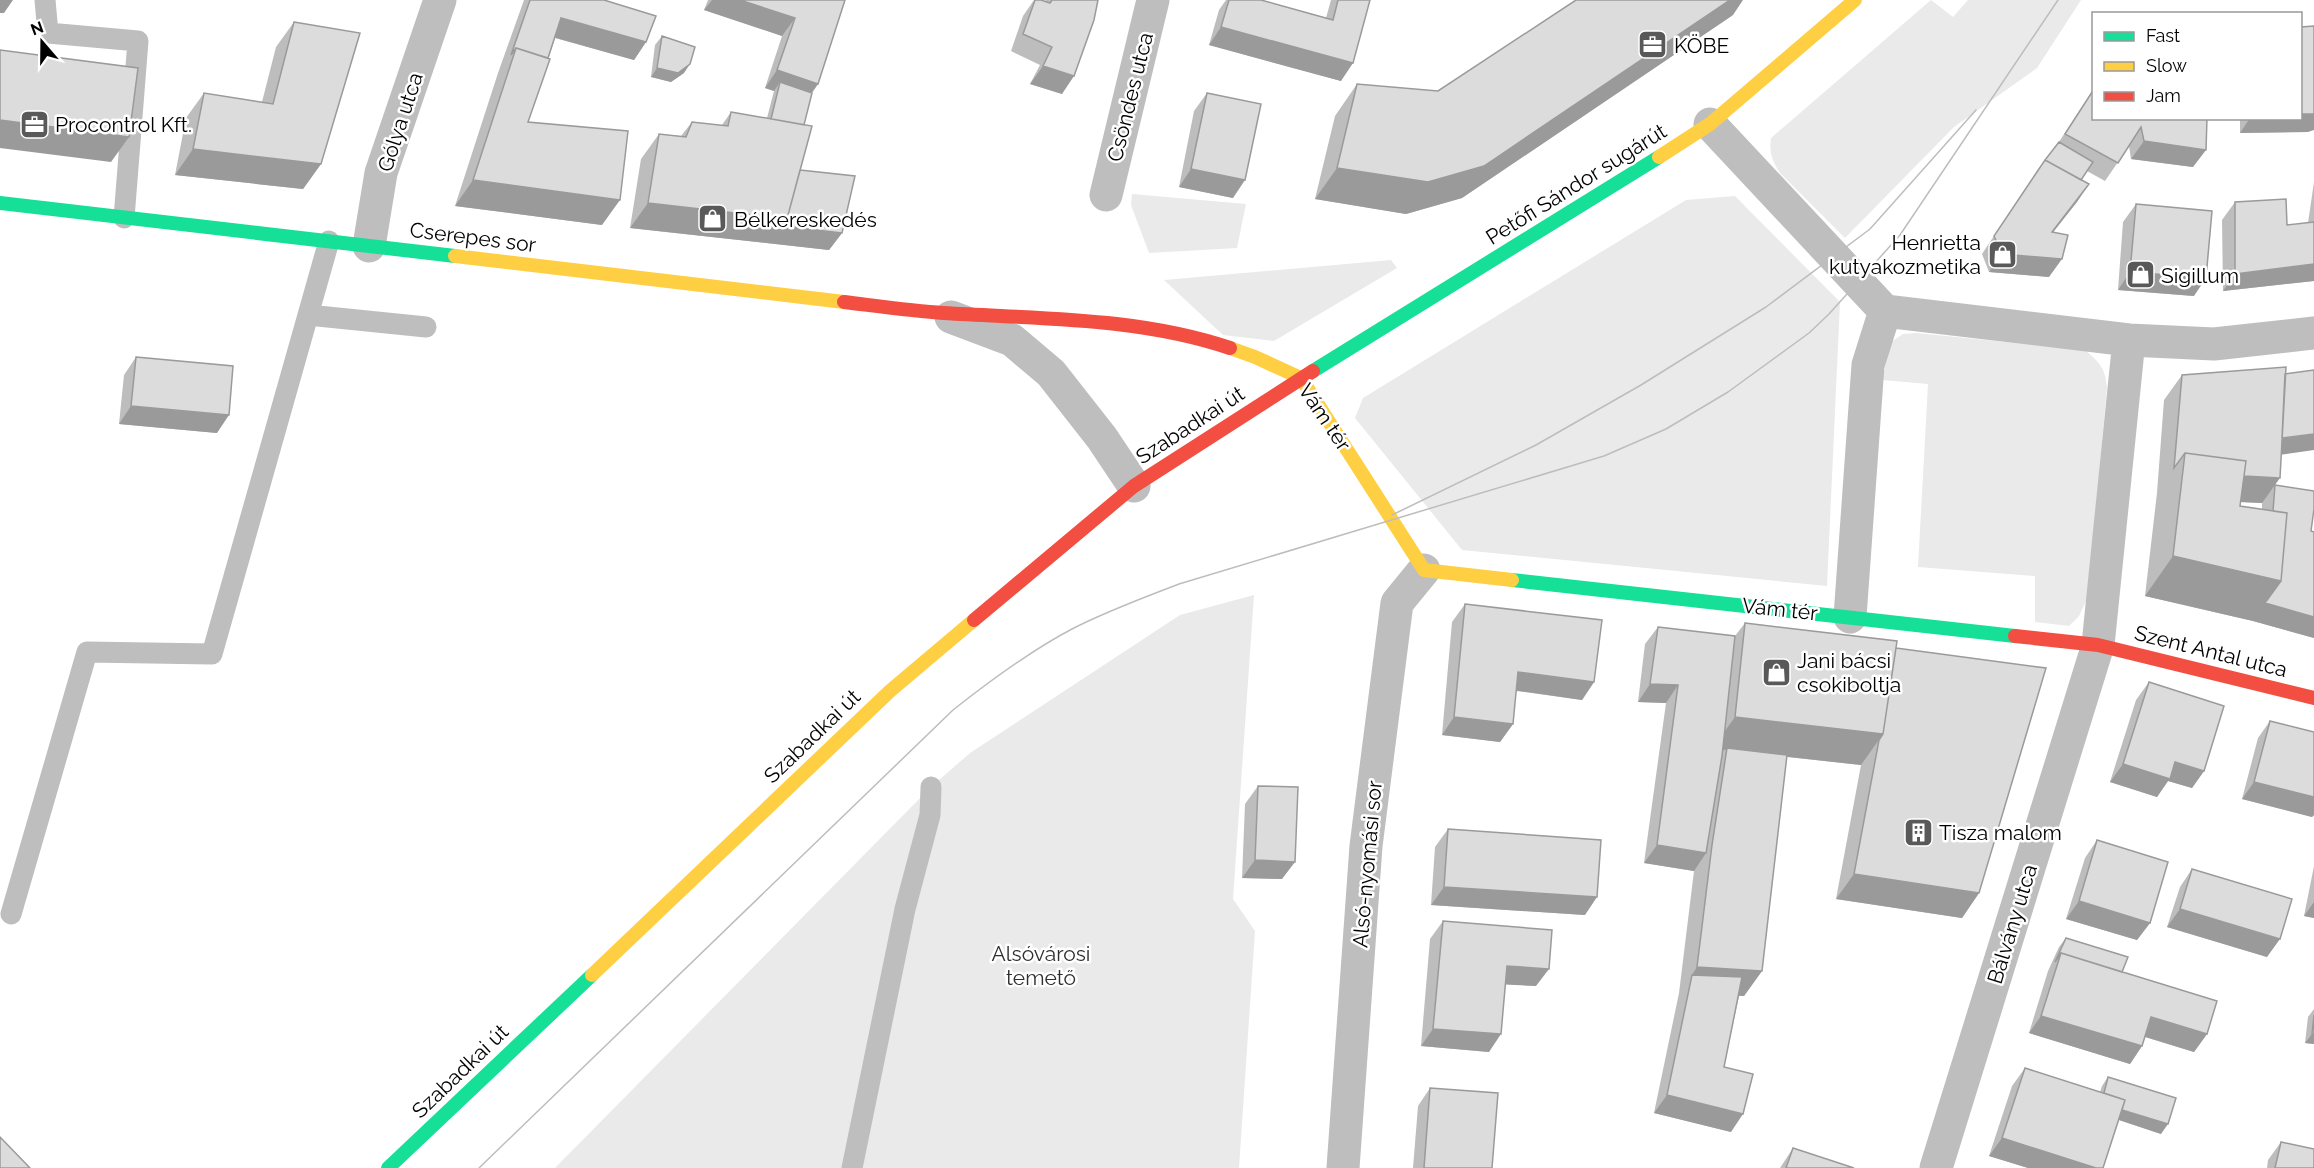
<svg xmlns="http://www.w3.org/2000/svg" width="2314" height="1168" viewBox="0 0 2314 1168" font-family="Raleway,sans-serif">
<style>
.green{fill:#eaeaea}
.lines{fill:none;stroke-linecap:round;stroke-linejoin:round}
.lane{stroke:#bebebe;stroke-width:21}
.street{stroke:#bebebe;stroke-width:33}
.fast{stroke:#16e098;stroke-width:14}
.slow{stroke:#ffcf43;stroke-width:14}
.jam{stroke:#f24e42;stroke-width:14}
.tram{stroke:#bdbdbd;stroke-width:1.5}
.wall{fill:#bdbdbd;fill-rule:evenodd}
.shaded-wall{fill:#9a9a9a}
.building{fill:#dcdcdc;stroke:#9a9a9a;stroke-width:1.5}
.labels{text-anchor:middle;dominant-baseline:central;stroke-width:5;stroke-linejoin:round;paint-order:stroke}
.poi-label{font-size:21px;fill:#000;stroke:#fff;text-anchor:start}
.street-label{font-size:21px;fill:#000;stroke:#fff}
.park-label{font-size:21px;fill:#2f2f2f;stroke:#fff}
</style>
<rect width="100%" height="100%" fill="#fff"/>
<path class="green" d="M1931 0 1953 17 1968 0H2081L2037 68 1954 127 1845 238 1780 173C1772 161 1769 152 1771 138Z
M1132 194 1246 204 1237 248 1149 253 1131 205Z
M1735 196 1840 302 1827 586 1462 550 1355 418 1363 398 1686 200Z
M1391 260 1397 268 1274 341 1223 335 1164 280Z
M1916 333 2085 350C2100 363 2105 368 2107 387L2088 597 2079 616 2069 626 2035 622V576L1918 567 1928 384 1882 380 1891 342 1903 334Z
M1254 595 1233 899 1255 931 1239 1168H555L931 787 970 753 1180 615Z"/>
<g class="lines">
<path class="lane" d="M45 0 48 33 138 41 124 218
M308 315 426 327
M11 914 87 652 212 654 329 241
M852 1168 905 909 930 815 931 787"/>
<path class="street" d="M1710 124 1885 311 2129 340 2214 344 2314 333
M1106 195 1153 0
M369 246 381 173 440 0
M951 317 1012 340 1051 373 1102 438 1134 486
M1850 617 1868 365 1885 311
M1343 1168 1366 846 1397 603 1424 570
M1936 1168 2098 645 2129 340"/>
<path class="fast" d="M0 203 455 256
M1313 371 1659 157
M1512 580 2015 636
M388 1168 592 975"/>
<path class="slow" d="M1659 157 1710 124 1855 0
M455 256 844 302
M1230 348 1255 357 1301 378 1424 570 1512 580
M592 975 890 691 974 620"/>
<path class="jam" d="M844 302C877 306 911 311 944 313 1039 319 1138 317 1230 348
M974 620 1134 486 1313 371
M2015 636 2098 645 2314 698"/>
<path class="tram" d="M1392 515 1536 445 1641 385 1766 307 1870 229 1976 110
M479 1168 953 710C991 680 1030 651 1072 629 1107 611 1143 598 1179 584L1604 456 1666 429 1728 392 1809 333 1829 314 1900 235 2058 0"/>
</g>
<path class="wall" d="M524 0H604L646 42 634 60 555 38 528 122 602 225 455 206 498 73Z
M708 0H845L818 84 812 93 804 125 800 170 842 233 829 250 630 228 641 159 659 134 681 136 692 122 722 125 731 112 767 118 774 91 765 88 782 36 704 10Z
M1034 0H1041L1045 1 1046 0H1098L1062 94 1030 84 1040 65 1011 51 1023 16Z
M1226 0H1261L1326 18 1331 0H1370L1341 81 1209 45 1219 10Z
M1733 15 1462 198 1406 214 1315 199 1335 116 1357 84 1438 91Z
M294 22 321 164 303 189 175 175 186 118 204 93 262 102 276 47Z
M662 36 684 73 671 82 651 77 655 45Z
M2094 88V118H2207L2193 167 2131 159 2129 146 2105 181 2087 171 2081 180 2089 184 2053 232 2049 277 1989 272 1982 254 2039 168 2055 148Z
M1207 93 1233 198 1179 187 1194 111Z
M2240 118H2301L2308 132 2240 133Z
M2314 182V281L2223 291 2222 220 2235 202 2287 225 2308 223Z
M2136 204 2194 296 2118 290 2123 222Z
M136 357 217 433 119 424 124 375Z
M2182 375 2275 485 2311 531 2314 532V638L2253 621 2145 596 2157 493 2164 400ZM2241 502 2262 503V509L2240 506Z
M1465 604 1594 682 1582 700 1516 691 1513 724 1500 742 1442 735 1452 622Z
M1745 623 1896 648 1979 893 1962 918 1836 899 1861 765 1787 757 1762 971 1744 996H1739L1724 1067 1731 1132 1654 1113 1679 993 1694 871 1644 863 1666 703 1638 702 1645 644 1658 627 1735 636Z
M2149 682 2204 771 2192 788 2168 781 2157 797 2110 782 2136 700Z
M2270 721 2314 732V815L2312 817 2242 799 2258 738Z
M1258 786 1282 879 1242 878 1245 804Z
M1448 829 1585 915 1431 905 1435 847Z
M2097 840 2150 923 2137 940 2066 919 2085 858Z
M2314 866V918L2304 916Z
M2192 869 2267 957 2167 927 2180 887Z
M1443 921 1536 986 1506 984 1489 1052 1421 1046 1430 939Z
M2066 938 2122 972 2207 1034 2194 1052 2145 1037 2142 1046 2130 1064 2029 1033 2048 971 2059 947Z
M2314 1009V1044L2305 1043 2308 1017Z
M2025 1068 2100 1092 2102 1086 2108 1077 2161 1134 2119 1120 2103 1168H2028L1989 1156 2012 1086Z
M1430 1088 1492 1168H1413L1418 1106Z
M2281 1142 2314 1168H2267L2268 1160Z
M1793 1148 1854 1168H1780Z"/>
<path class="shaded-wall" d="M0 0H13L4 13H0Z
M712 0H740L795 18 782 36 704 10Z
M1730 0H1743L1733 15 1462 198 1406 214 1315 199 1337 168Z
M561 18 646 42 634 60 549 36Z
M1221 27 1353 63 1341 81 1209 45Z
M690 64 684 73 671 82 651 77 657 68Z
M1043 66 1074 76 1062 94 1030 84Z
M777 70 818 84 805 102 780 82 774 91 765 88Z
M2301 114H2314V130L2308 132 2240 133 2250 118H2301Z
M0 120 129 137 111 162 0 148Z
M2144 141 2206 150 2193 167 2131 159Z
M193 149 321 164 303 189 175 175Z
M1191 169 1245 180 1233 198 1179 187Z
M473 180 620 200 602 225 455 206Z
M2089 184 2077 202 2039 250 2052 232Z
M648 203 787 219 842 233 829 250 630 228Z
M2002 254 2062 259 2049 277 1989 272Z
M2314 264V281L2223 291 2235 274Z
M2130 272 2206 278 2194 296 2118 290Z
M131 406 229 415 217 433 119 424Z
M2314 434V450L2265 457 2277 439Z
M2183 469 2280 478 2262 503 2217 501Z
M2173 556 2281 581 2314 617V638L2253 621 2145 596Z
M1518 672 1594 682 1582 700 1506 689Z
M1650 684 1678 685 1666 703 1638 702Z
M1454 717 1513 724 1500 742 1442 735Z
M1735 717 1883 734 1861 765 1727 750V748L1726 750 1712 749Z
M2175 762 2204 771 2192 788 2168 781 2157 797 2110 782 2123 764Z
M2254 782 2314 797V815L2312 817 2242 799Z
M1657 845 1706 853 1694 871 1644 863Z
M1255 860 1295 862 1282 879 1242 878Z
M1854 874 1979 893 1962 918 1836 899Z
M1444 887 1597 897 1585 915 1431 905Z
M2079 901 2150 923 2137 940 2066 919Z
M2314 902V918L2304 916Z
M2180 909 2280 939 2267 957 2167 927Z
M1507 966 1549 969 1536 986 1495 984Z
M1697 967 1762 971 1744 996 1688 993 1692 975Z
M2041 1016 2142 1046 2130 1064 2029 1033Z
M2151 1017 2207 1034 2194 1052 2139 1035Z
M1433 1029 1501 1034 1489 1052 1421 1046Z
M2312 1034H2314V1044L2305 1043Z
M1667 1095 1743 1114 1731 1132 1654 1113Z
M2102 1103 2168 1124 2161 1134 2095 1112Z
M2002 1138 2096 1168H2028L1989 1156Z"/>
<path class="building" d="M530 0H604L656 16 646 42 561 18 548 58 516 48 511 55Z
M740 0H845L818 84 777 70 795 18Z
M1035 0H1041L1050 3 1052 0H1098L1094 20 1074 76 1043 66 1052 47 1023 34Z
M1229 0H1261L1333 20 1338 0H1370L1353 63 1221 27Z
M1576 0H1730L1484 166 1428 182 1337 168 1357 84 1438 91Z
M294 22 360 33 321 164 193 149 204 93 273 104Z
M2314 26V114H2301V27Z
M662 36 695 47 690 64 678 73 657 68Z
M516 48 550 59 528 122 628 131 620 200 473 180Z
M0 50 138 68 129 137 0 120Z
M780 82 812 93 804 125 771 119Z
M2094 89V118H2207L2206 150 2144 141 2141 127 2118 163 2065 134Z
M1207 93 1261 104 1245 180 1191 169Z
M731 112 812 126 787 219 648 203 659 134 686 137 692 122 728 126Z
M2059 142 2093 162 2081 180 2045 160Z
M2045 160 2089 184 2052 232 2068 235 2062 259 2002 254 1994 236Z
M800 170 855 176 842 233 782 226 787 219Z
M2286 199 2287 225 2314 222V264L2235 274V202Z
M2136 204 2212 211 2206 278 2130 272Z
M136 357 233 366 229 415 131 406Z
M2286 367 2280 478 2244 476 2246 461 2185 453 2174 468 2182 375Z
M2314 370V434L2282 438 2285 374Z
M2185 453 2246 461 2240 506 2287 513 2281 581 2173 556Z
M2275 485 2314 491V509L2311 531 2314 532V617L2265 603 2281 581 2287 513 2273 511Z
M1465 604 1602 620 1594 682 1518 672 1513 724 1454 717Z
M1745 623 1897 641 1883 734 1735 717Z
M1658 627 1735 636 1722 756 1706 853 1657 845 1678 685 1650 684Z
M1896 648 2046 668 1979 893 1854 874 1879 740 1883 734Z
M2149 682 2224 706 2204 771 2175 762 2170 779 2123 764Z
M2270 721 2314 732V797L2254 782Z
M1727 748 1787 755 1762 971 1697 967 1712 845Z
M1258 786 1298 787 1295 862 1255 860Z
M1448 829 1601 840 1597 897 1444 887Z
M2097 840 2168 862 2150 923 2079 901Z
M2192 869 2292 899 2280 939 2180 909Z
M1443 921 1552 930 1549 969 1507 966 1501 1034 1433 1029Z
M2066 938 2128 957 2122 972 2061 953 2055 962Z
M2061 953 2217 1001 2207 1034 2151 1017 2142 1046 2041 1016Z
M1692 975 1742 977 1724 1067 1753 1074 1743 1114 1667 1095Z
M2314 1015V1034H2312Z
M2025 1068 2125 1100 2103 1168H2096L2002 1138Z
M2108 1077 2176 1098 2168 1124 2122 1110 2125 1100 2104 1093Z
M1430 1088 1498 1093 1492 1168H1424Z
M0 1137 30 1168H0Z
M2281 1142 2314 1149V1168H2275Z
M1793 1148 1854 1168H1786Z"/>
<defs>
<symbol id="office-square" viewBox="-11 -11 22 22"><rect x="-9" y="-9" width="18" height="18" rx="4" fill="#595959" stroke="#fff"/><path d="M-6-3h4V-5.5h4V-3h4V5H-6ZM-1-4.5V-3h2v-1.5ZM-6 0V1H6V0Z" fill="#fff"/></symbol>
<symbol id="shop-square" viewBox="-11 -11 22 22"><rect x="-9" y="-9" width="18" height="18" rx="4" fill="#595959" stroke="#fff"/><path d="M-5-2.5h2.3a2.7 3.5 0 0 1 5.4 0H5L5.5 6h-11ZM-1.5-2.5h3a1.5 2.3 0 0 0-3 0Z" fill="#fff"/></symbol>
<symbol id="building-square" viewBox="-11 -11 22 22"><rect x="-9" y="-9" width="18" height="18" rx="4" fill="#595959" stroke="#fff"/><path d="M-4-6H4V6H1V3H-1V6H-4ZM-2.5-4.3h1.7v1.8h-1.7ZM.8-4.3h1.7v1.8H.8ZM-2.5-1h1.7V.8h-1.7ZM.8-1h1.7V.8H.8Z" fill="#fff"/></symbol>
</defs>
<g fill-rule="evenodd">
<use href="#office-square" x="1636" y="28" width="33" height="33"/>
<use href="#office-square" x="18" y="108" width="33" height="33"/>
<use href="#shop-square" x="696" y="202" width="33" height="33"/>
<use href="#shop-square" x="1986" y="238" width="33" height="33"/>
<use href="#shop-square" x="2124" y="258" width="33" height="33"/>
<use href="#shop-square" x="1760" y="656" width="33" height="33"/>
<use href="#building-square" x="1902" y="816" width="33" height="33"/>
</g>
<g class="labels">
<g class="poi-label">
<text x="1674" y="45">KÖBE</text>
<text x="55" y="124">Procontrol Kft.</text>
<text x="734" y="219">Bélkereskedés</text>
<text x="1981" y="242" text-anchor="end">Henrietta<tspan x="1981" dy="24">kutyakozmetika</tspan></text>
<text x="2161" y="275">Sigillum</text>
<text x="1797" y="660">Jani bácsi<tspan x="1797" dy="24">csokiboltja</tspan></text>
<text x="1939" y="832">Tisza malom</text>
</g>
<g class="street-label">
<text transform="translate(1130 97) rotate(-76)">Csöndes utca</text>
<text transform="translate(400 122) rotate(-72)">Gólya utca</text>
<text transform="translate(1576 184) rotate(-32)">Petőfi Sándor sugárút</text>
<text transform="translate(473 237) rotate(7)">Cserepes sor</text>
<text transform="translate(1325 417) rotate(56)">Vám tér</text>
<text transform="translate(1190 425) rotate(-33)">Szabadkai út</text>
<text transform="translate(1780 609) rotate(6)">Vám tér</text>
<text transform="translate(2211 651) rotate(14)">Szent Antal utca</text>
<text transform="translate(812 736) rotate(-44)">Szabadkai út</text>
<text transform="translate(1367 864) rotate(-85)">Alsó-nyomási sor</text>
<text transform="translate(2012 924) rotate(-73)">Bálvány utca</text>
<text transform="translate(460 1071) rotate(-44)">Szabadkai út</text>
</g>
<g class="park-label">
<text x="1041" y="953">Alsóvárosi<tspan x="1041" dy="24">temető</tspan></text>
</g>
</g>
<rect x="2092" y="12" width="210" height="108" fill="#ffffff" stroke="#999999" stroke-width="1.5"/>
<rect x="2104" y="32" width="30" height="9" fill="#16e098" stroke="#999999" stroke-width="1.5"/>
<text x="2146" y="42" font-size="18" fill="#000000">Fast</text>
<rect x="2104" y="62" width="30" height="9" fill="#ffcf43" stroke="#999999" stroke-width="1.5"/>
<text x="2146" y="72" font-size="18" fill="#000000">Slow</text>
<rect x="2104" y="92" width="30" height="9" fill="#f24e42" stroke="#999999" stroke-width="1.5"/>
<text x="2146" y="102" font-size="18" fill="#000000">Jam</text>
<g transform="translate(42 42) rotate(340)" stroke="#ffffff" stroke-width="4.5" paint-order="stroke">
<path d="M0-4.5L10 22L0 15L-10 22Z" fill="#000000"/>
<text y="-9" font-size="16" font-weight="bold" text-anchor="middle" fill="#000000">N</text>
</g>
</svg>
